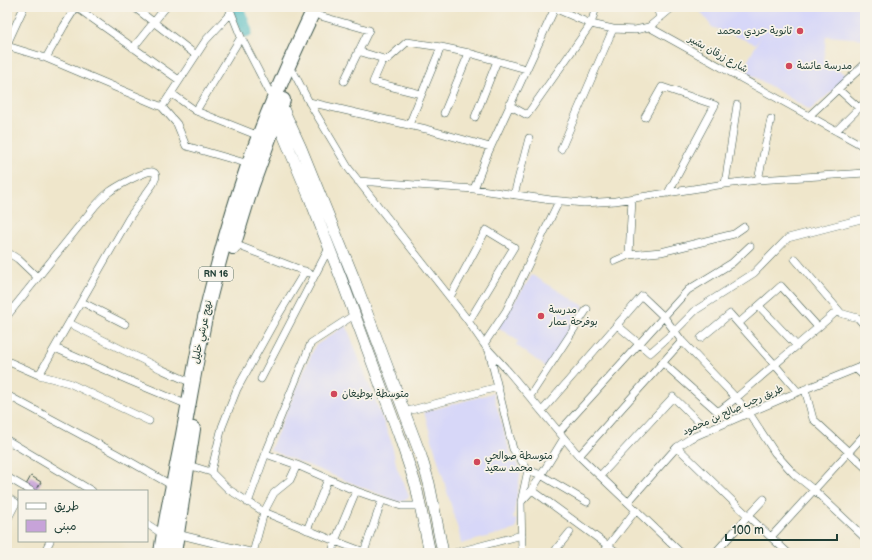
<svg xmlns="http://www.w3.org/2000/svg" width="872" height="560" viewBox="0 0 872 560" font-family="'Balsamiq Sans','Playpen Sans Arabic',sans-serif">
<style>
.built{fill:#d7d7f8}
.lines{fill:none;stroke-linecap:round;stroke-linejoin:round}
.river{stroke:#4bbac0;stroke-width:13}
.building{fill:#c7a3d9}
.street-casing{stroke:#3e564b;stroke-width:8}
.secondary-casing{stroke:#3e564b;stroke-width:12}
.highway-casing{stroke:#3e564b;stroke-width:16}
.street{stroke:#fff;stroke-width:7}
.secondary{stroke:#fff;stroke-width:11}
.highway{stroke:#fff;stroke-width:14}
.poi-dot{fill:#d1495b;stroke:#f7f3e8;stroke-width:1.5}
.labels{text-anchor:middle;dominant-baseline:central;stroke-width:3.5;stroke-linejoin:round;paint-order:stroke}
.shield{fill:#f7f3e8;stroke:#60746a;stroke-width:1}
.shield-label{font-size:9px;font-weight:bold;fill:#1f3d34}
.poi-label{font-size:10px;fill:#1f3d34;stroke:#f7f3e8;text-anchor:start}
.street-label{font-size:10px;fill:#1f3d34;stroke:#f7f3e8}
</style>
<rect width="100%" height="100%" fill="#f7f3e8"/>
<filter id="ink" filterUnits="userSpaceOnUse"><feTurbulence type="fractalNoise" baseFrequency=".025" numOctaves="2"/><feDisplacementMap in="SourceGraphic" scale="8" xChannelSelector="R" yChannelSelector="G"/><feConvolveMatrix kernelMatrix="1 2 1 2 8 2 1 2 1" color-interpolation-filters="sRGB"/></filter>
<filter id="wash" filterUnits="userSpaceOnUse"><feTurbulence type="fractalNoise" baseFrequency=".012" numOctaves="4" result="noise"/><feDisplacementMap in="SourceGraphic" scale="16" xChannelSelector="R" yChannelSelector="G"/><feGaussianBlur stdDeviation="0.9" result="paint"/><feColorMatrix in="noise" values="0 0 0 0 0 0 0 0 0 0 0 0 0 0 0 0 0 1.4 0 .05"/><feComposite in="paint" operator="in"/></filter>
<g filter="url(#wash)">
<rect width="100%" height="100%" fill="#efe6cb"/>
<path class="built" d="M697 7H865V39L826 36 824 61 849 77 810 110 743 70 761 36 756 44 712 27Z
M532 275 584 306 546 367 516 345 518 341 498 327Z
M346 325 391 441 397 468 409 496 404 501 399 502 270 450 315 346Z
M493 393 510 453 521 470 513 519 517 520 516 529 461 544 459 533 424 412Z"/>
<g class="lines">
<path class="river" d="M237 7 246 31"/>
</g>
<g id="blocks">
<path class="building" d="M31 476 41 482 36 491 26 485Z"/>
</g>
</g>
<g filter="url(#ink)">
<use href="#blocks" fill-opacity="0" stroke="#3e564b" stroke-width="1"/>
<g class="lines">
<defs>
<path id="street" d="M76 7 179 80
M134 7 196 55
M229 7 241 37 271 95
M552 7 591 24 613 29 635 30 649 27 865 147
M657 7 660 18
M320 16 369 30 344 81
M649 27 673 7
M7 44 24 7
M7 46 46 58 162 107 177 124 186 146 249 164
M133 48 166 7
M358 51 387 60 407 42 441 47 469 53 526 69
M46 58 64 26 76 7
M383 59 373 82 421 94
M294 73 309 102 349 169 466 318 486 347 508 371 579 456 600 476 681 553
M838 89 859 108
M171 93 196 111 259 136
M309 102 426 129 490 147
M509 105 527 115 591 24 596 7
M162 107 206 40 231 13
M196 111 241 37
M444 113 469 53
M809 116 865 64
M475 117 497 61
M645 117 662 87 715 105 668 193
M409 125 441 47
M836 131 865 102
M561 149 613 29
M758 180 771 119
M358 181 474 189 551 200 584 203 615 201 725 184 758 180 865 173
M725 184 737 105
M474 189 487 155 555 8
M514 195 529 138
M234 244 309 273
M7 252 18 259 37 277
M629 255 661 252 734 234 744 227
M795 259 841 313
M615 261 629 255 632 199
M450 297 486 230 514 247 469 321
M82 302 125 324
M759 306 797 346
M7 316 95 206C99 202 103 197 108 193 114 188 147 169 153 172 156 173 156 175 156 177L153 184 143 198 129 218 39 375
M69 323 163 370 192 383
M739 323 781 286 818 327
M617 325 650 353 675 331 696 310 754 273 788 238 865 218
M701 338 730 314 775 365 798 392
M484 344 506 311 559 201
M55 348 128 380 188 405
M489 351 513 449 528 470 521 502
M7 361 39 375 69 383 149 421
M663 363 718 412 736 398 836 312 858 318 865 326
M856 369 865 377
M261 379 329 248
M805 389 813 419 865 467
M7 395 115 453 173 486
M530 396 587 309
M542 411 642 296 664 317 682 341
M404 412 498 387
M559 432 688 290 732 263 750 246
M7 440 92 491
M677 447 748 516 788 553
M266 454 297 465 356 491 382 500 401 506H421
M579 456 682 341 736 398 749 413 775 453 794 474 814 490 865 538
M188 465 211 472 228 489 264 512 335 541 356 491
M528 470 541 475 587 502
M211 472 222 427 237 389 273 324 305 271
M600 476 673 397 708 431
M7 477 31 491
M532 490 618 553
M7 497 16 503 7 520
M628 502 677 447 691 438 788 396 865 365
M248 503 267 450 311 343 354 315
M147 524 164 535
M307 530 328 479
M177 534 254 553
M771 537 865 434
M364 552 382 500
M44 553 50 541
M253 553 264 512 274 493 290 480 297 465
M332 553 335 541 367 553
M454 553 522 535
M522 553 521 502 532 490 564 438
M554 553 557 548 570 532
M604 553 608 546 636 510
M715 553 748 516 764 499"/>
<path id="secondary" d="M279 100 301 148 353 276 421 456 429 483 443 553
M275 115 309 196 341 278 399 435 416 486 430 553"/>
<path id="highway" d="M233 247 252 185 283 100
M161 553C166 515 175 477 182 440 191 393 198 346 209 300 220 256 232 212 247 169 266 114 290 60 315 7
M174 553 193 429"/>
</defs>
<use href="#street" class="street-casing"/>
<use href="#secondary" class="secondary-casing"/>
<use href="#highway" class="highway-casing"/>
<use href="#street" class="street"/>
<use href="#secondary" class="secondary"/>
<use href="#highway" class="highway"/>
</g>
</g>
<g class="poi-dot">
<circle cx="800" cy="31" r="4"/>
<circle cx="789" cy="66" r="4"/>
<circle cx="541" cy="316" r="4"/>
<circle cx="334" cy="394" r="4"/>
<circle cx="477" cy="462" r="4"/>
</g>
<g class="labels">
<rect class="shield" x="199" y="267" width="34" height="14" rx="3"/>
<g class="shield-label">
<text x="216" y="274">RN 16</text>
</g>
<g class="poi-label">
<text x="792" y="31" text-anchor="end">ثانوية حردي محمد</text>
<text x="797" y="66">مدرسة عائشة</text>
<text x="549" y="310">مدرسة<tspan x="549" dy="12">بوفرحة عمار</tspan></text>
<text x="342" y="394">متوسطة بوطيغان</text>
<text x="485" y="456">متوسطة صوالحي<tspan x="485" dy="12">محمد سعيد</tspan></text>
</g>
<g class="street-label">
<text transform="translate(718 54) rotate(29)">شارع زرقان بشير</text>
<text transform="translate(202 332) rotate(-78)">نهج عرشي خليل</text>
<text transform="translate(733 410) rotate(-24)">طريق رجب صالح بن محمود</text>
</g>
</g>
<rect width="872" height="560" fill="none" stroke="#f7f3e8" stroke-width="24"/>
<rect x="18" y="490" width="130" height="52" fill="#f7f3e8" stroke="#a1aaa0"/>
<rect x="26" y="503" width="20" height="6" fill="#ffffff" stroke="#a1aaa0"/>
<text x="54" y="510" font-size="12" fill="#1f3d34">طريق</text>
<rect x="26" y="520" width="20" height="12" fill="#c7a3d9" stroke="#a1aaa0"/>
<text x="54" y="530" font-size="12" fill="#1f3d34">مبنى</text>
<path d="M726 534v6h111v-6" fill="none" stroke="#1f3d34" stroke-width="2"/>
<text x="732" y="534" font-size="12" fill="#1f3d34" stroke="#f7f3e8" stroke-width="3" paint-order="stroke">100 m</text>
</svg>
